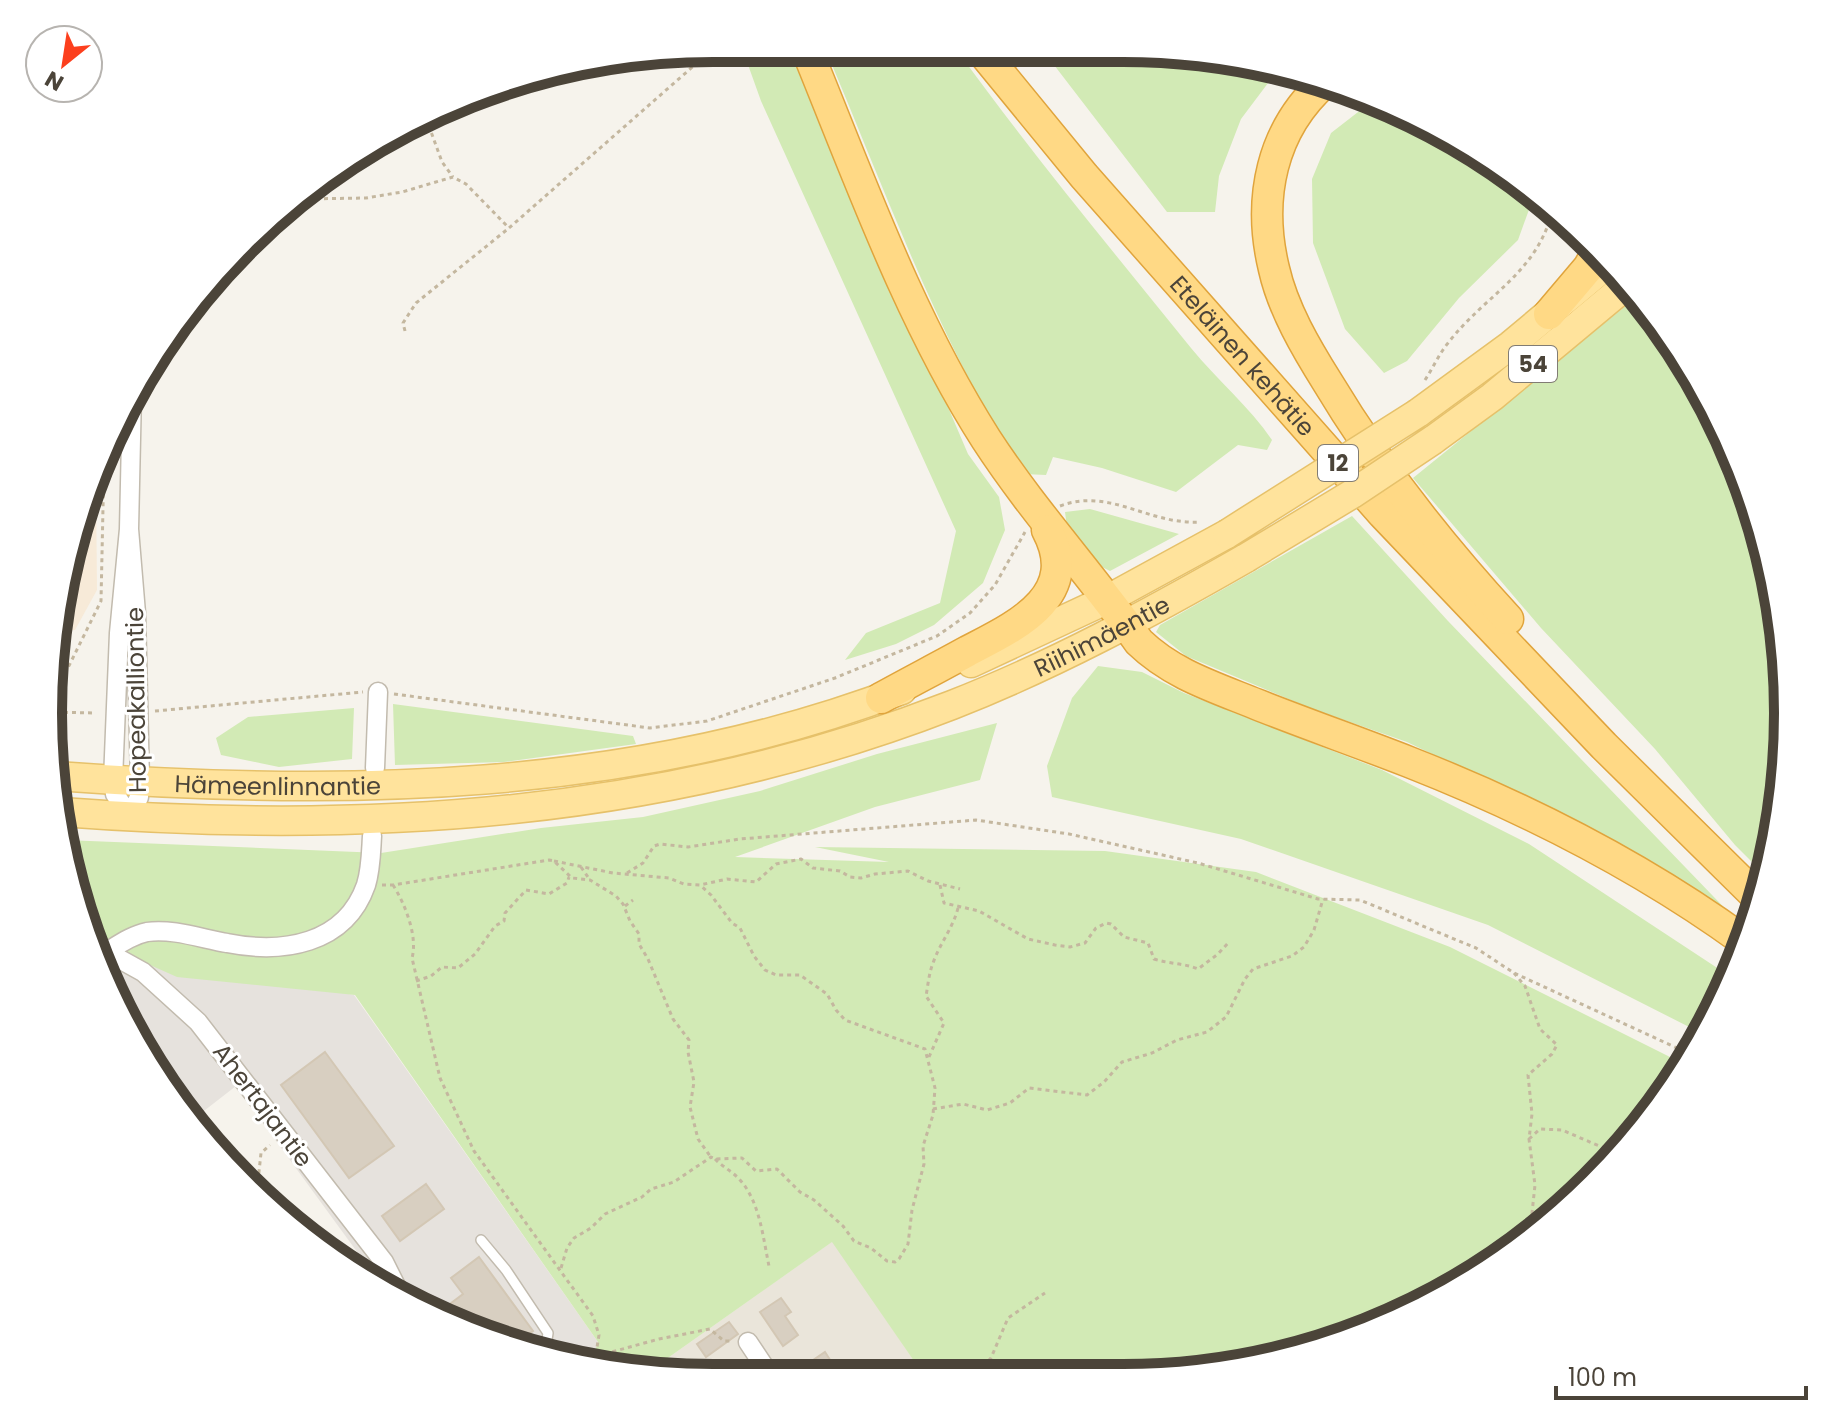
<svg xmlns="http://www.w3.org/2000/svg" width="1836" height="1426" viewBox="0 0 1836 1426" font-family="Poppins,sans-serif">
<style>
.residential{fill:#eae5da}
.commercial{fill:#f7ead8}
.industrial{fill:#e6e2dd}
.green{fill:#d2eab5}
.building{fill:#d8cfc1;stroke:#d3c7b4;stroke-width:2}
.lines{fill:none;stroke-linecap:round;stroke-linejoin:round}
.service-casing{stroke:#c2bbae;stroke-width:12}
.minor-casing{stroke:#c2bbae;stroke-width:21}
.primary-casing{stroke:#e6c16a;stroke-width:31}
.trunk-casing{stroke:#e0a43c;stroke-width:33}
.path{stroke:#c4b79f;stroke-width:3;stroke-dasharray:4 4;stroke-linecap:butt}
.service{stroke:#fff;stroke-width:9}
.minor{stroke:#fff;stroke-width:18}
.primary{stroke:#ffe39c;stroke-width:28}
.trunk{stroke:#ffd985;stroke-width:30}
.primary-bridge-casing{stroke:#e6c16a;stroke-width:31;stroke-linecap:butt}
.primary-bridge{stroke:#ffe39c;stroke-width:28}
.labels{text-anchor:middle;dominant-baseline:central;stroke-width:6;stroke-linejoin:round;paint-order:stroke}
.shield{fill:#fff;stroke:#817c74;stroke-width:2}
.shield-label{font-size:22px;font-weight:bold;fill:#4b4439}
.street-label{font-size:24px;fill:#4b4439;stroke:#fff}
.rim{fill:none;stroke:#4b4439;stroke-width:10}
</style>
<rect width="100%" height="100%" fill="#f6f3ec"/>
<path class="residential" d="M833 1241 925 1377 713 1378 648 1372Z"/>
<path class="commercial" d="M96 480 97 590 75 630 59 631 71 541Z"/>
<path class="industrial" d="M96 946 354 995 598 1342 590 1366 459 1328 382 1286 236 1086 191 1121 137 1046Z"/>
<path class="green" d="M742 48H795L968 454 999 497 1005 530 983 583 934 625 896 644 845 660 866 633 940 603 956 531 761 101Z
M825 48 956 49C1030 151 1111 249 1191 348 1217 380 1249 406 1272 440L1267 450 1238 445 1176 492 1102 468 1053 457 1046 475 1024 474C939 343 886 192 825 48Z
M1009 49H1166L1277 71 1241 119 1219 176 1215 212H1167L1051 61 1022 66Z
M1371 102 1531 188V204L1518 240 1459 298 1407 361 1384 373 1345 329 1313 243 1312 179 1331 133Z
M1638 296 1699 380 1753 499 1782 626 1787 756 1767 877 1735 845 1655 749 1541 628 1413 478Z
M1090 509 1179 534 1110 571 1098 565 1067 527 1065 512Z
M1352 516 1448 621 1739 923 1570 820 1407 742 1310 708 1186 656 1156 632 1160 625Z
M1098 666 1142 672 1184 693 1382 770 1529 844 1731 977 1720 1007 1703 1034 1488 925 1241 839 1052 797 1047 766 1072 698Z
M393 704 633 736 636 744 504 762 395 765Z
M354 708 352 759 279 767 221 755 216 738 248 717Z
M997 723 980 780 875 807 735 857 889 862 815 847 1105 851 1256 872 1450 947 1684 1064 1651 1117 1562 1213 1456 1289 1336 1343 1167 1377H925L832 1242 648 1372 590 1366 598 1342 355 995 177 977 94 940 71 886 65 840 381 853 541 828 643 817 760 791 877 754Z"/>
<path class="building" d="M325 1052 394 1146 349 1178 281 1085Z
M426 1184 444 1209 400 1241 382 1216Z
M479 1257 533 1331 515 1344 496 1339 486 1326 476 1333 462 1328 446 1307 463 1294 451 1278Z
M781 1298 791 1312 785 1316 798 1335 783 1346 760 1312Z
M729 1322 738 1334 706 1357 697 1344Z
M825 1352 834 1366 829 1370 834 1378H810L803 1367Z"/>
<g class="lines">
<defs>
<path id="service" d="M481 1240 506 1270 548 1333 545 1353"/>
<path id="minor" d="M129 529 136 613 140 782 139 797 130 817 115 794 113 780 119 633Z
M129 529 132 393
M375 768 378 692
M96 946 143 972 198 1022 384 1262 400 1294
M108 951C121 943 133 935 147 932 172 928 203 939 227 943 282 954 345 945 366 885 371 869 371 852 372 836
M748 1342 772 1378"/>
<g id="primary">
<path d="M1418 413 1511 345 1610 262"/>
<path d="M1433 440 1492 397 1629 283"/>
<path d="M971 663 1108 599 1227 534"/>
<path id="s1" d="M56 776C341 797 632 793 902 690"/>
<path id="s2" d="M61 812C366 835 664 817 952 705 1054 665 1150 613 1246 558"/>
</g>
<g id="trunk">
<path d="M806 48C860 180 909 318 986 439 1032 510 1090 573 1139 642 1172 674 1214 687 1256 704 1306 724 1358 742 1409 762 1526 808 1642 867 1744 941"/>
<path id="s3" d="M980 49 1084 176 1383 514 1604 746 1760 900"/>
<path d="M1326 81C1271 129 1257 199 1274 269 1283 309 1306 348 1328 383 1379 468 1441 546 1508 619"/>
<path d="M1549 314 1588 268 1598 251"/>
<path d="M881 698C910 682 939 667 968 651 1016 626 1082 596 1047 530"/>
</g>
</defs>
<use href="#service" class="service-casing"/>
<use href="#minor" class="minor-casing"/>
<use href="#primary" class="primary-casing"/>
<use href="#trunk" class="trunk-casing"/>
<path class="path" d="M426 118 442 162 453 177
M300 199 366 198 402 192 453 177 466 184 509 228 714 48
M405 331 403 323 416 303 509 228
M1425 380C1433 368 1439 354 1448 343 1486 294 1537 274 1553 209
M1060 506C1110 487 1148 525 1200 522
M394 694 650 728 707 721 835 678 937 636 970 613 995 585 1025 532
M155 711 363 692
M48 712 94 713
M54 712 59 686 101 601 104 461
M554 861 613 873 669 878 684 884 700 885 727 879 756 882 776 864 801 859 813 868 840 871 850 877 861 878 875 874 908 871 928 881 960 889
M581 867 590 880
M627 873 643 863 654 846 660 844 688 847 740 839 976 820 1069 834 1198 863 1318 899 1360 900 1476 948 1514 973 1690 1054
M382 885H393L549 860 554 861 572 878 590 880 616 896 623 904 630 921 639 934V944L648 959 673 1019 689 1040 688 1052 694 1082 690 1107 698 1139 710 1156
M393 885C405 904 418 936 412 958L440 1078 474 1151 593 1316 599 1335 594 1366
M940 885 944 903 979 911 1028 939 1055 945 1070 947 1085 943 1096 928 1106 923 1111 924 1124 937 1148 943 1154 959C1169 964 1184 963 1198 969L1218 954 1228 943
M625 906 633 900
M1514 973 1525 986 1540 1029 1557 1045 1552 1054 1528 1075 1532 1114 1529 1139 1535 1185 1532 1213 1543 1226
M416 981 431 976 442 967 458 968 475 954 495 926 504 921 505 913 526 890 549 894 567 883 569 877
M929 1057 944 1023 926 996C928 985 929 973 933 963 940 943 953 928 958 908
M933 1109 963 1104 987 1110 1010 1103 1029 1088 1087 1095 1104 1082 1122 1062 1152 1053 1177 1040 1207 1032 1226 1017 1245 979 1253 969 1292 956 1304 947 1314 930 1323 899
M1529 1139 1540 1129 1562 1130 1611 1151 1620 1150
M715 1159C723 1167 733 1172 740 1180 760 1202 763 1238 769 1266
M264 1196 258 1181 261 1153 270 1145
M561 1268 567 1248 574 1238 591 1228 605 1214 642 1197 651 1189 674 1182 711 1157 715 1159 742 1158 756 1171 777 1169 800 1192 814 1200 843 1226 854 1241 871 1248 887 1261 895 1262 899 1259 908 1244 912 1210 924 1164 923 1146 933 1115 935 1088 925 1049 845 1020 836 1010 827 994 800 975H776L765 970 754 956 740 928 732 923 711 895 700 885
M597 1356 659 1339 710 1329 724 1341H733
M992 1360 1009 1377
M971 1377 991 1358 1008 1318 1045 1293"/>
<use href="#service" class="service"/>
<use href="#minor" class="minor"/>
<use href="#primary" class="primary"/>
<use href="#trunk" class="trunk"/>
<defs>
<path id="primary-bridge" d="M1227 534 1418 413
M1246 558 1352 494 1433 440"/>
</defs>
<use href="#primary-bridge" class="primary-bridge-casing"/>
<use href="#primary-bridge" class="primary-bridge"/>
</g>
<g class="labels">
<g class="shield">
<rect x="1509" y="346" width="48" height="36" rx="6"/>
<rect x="1318" y="445" width="40" height="36" rx="6"/>
</g>
<g class="shield-label">
<text x="1533" y="364">54</text>
<text x="1338" y="463">12</text>
</g>
<g class="street-label">
<text stroke="none"><textPath href="#s3" startOffset="404">Eteläinen kehätie</textPath></text>
<text stroke="none"><textPath href="#s2" startOffset="1070">Riihimäentie</textPath></text>
<text transform="translate(136 700) rotate(-91)">Hopeakalliontie</text>
<text stroke="none"><textPath href="#s1" startOffset="222">Hämeenlinnantie</textPath></text>
<text transform="translate(263 1105) rotate(53)">Ahertajantie</text>
</g>
</g>
<path d="M0 0H1836V1426H0ZM713 62H1123A651 651 0 0 1 1774 713V713A651 651 0 0 1 1123 1364H713A651 651 0 0 1 62 713V713A651 651 0 0 1 713 62Z" fill="#fff" fill-rule="evenodd"/>
<path class="rim" d="M713 62H1123A651 651 0 0 1 1774 713V713A651 651 0 0 1 1123 1364H713A651 651 0 0 1 62 713V713A651 651 0 0 1 713 62Z"/>
<g transform="translate(64 64) rotate(210)"><circle r="38" fill="#ffffff" stroke="#b7b4b0" stroke-width="2"/>
<path d="M0-6L14 30L0 20L-14 30Z" fill="#fc3f1d"/>
<text y="-12" font-size="22" font-weight="bold" text-anchor="middle" fill="#4b4439">N</text>
</g>
<path d="M1556 1386v12h250v-12" fill="none" stroke="#4b4439" stroke-width="4"/>
<text x="1568" y="1386" font-size="24" fill="#4b4439" stroke="#ffffff" stroke-width="6" paint-order="stroke">100 m</text>
</svg>
